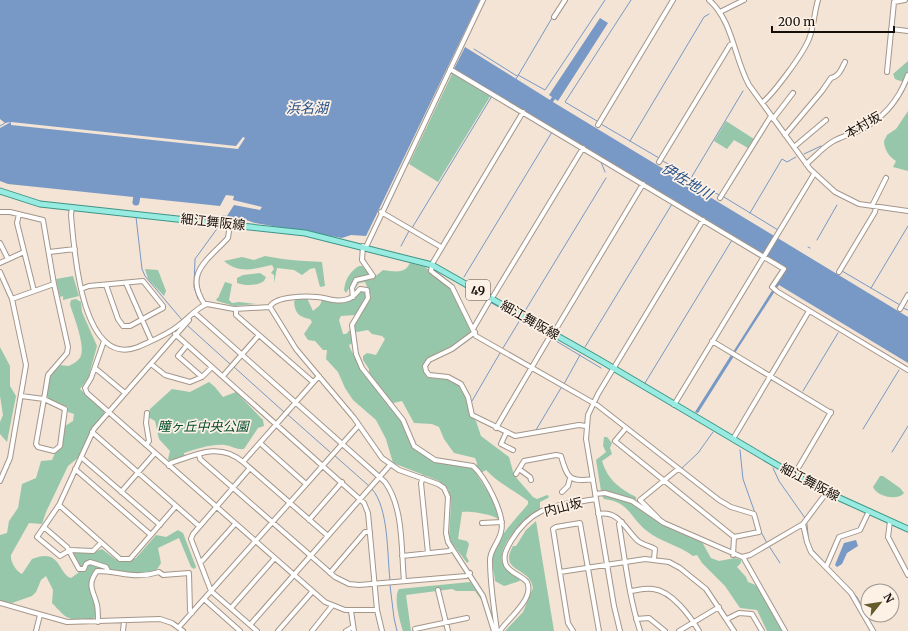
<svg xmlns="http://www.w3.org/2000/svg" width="908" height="631" viewBox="0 0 908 631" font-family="Merriweather,'Noto Sans JP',serif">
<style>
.green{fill:#97c7aa}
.water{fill:#7899c5}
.pier{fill:#f3e4d6}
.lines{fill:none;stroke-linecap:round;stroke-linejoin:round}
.stream{stroke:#7899c5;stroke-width:1}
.river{stroke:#7899c5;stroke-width:7}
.minor-casing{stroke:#a49689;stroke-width:6}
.major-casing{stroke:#3e9587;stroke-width:7}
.minor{stroke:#fff;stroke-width:4}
.major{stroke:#98ebe0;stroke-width:5}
.labels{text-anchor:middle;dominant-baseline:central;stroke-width:3.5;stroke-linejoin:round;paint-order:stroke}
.shield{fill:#fdf1e6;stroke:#5a534c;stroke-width:1}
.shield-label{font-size:12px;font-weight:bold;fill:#140f0a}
.street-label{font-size:13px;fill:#140f0a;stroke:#fdf1e6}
.park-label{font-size:13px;font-style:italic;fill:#024c2e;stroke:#fdf1e6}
.water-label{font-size:14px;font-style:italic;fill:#26538b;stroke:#fdf1e6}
</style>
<rect width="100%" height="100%" fill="#f3e4d6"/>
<path class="green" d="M908 61V72L903 82 895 79 893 74Z
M453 72 491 95 438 182 409 164Z
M908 111V171L893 167 896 161C889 157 884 149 884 141L887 135 896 129Z
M726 121 754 139 748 148 734 140 727 149 714 141Z
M265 256C285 260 303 261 322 262L325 286 320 287 315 268 310 269 302 275 294 270 277 268 274 283V275L271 273 274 269 272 265C254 269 239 274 224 261L242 257 254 260Z
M410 263 425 267 450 288 471 330C466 349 418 351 424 372L431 378 448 379 460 386 468 402 469 414 476 421 481 436 509 457 514 475 533 497 537 499 547 495 549 496 548 498 540 502V509C525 517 493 548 504 566 508 573 517 574 520 581L504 586 495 581C495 575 492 567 492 560 493 541 517 518 528 504V501C514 490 498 483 486 470L481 473 476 467 477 463 475 458 454 453 444 439 439 427 432 424 414 423 402 401 393 403 369 376V369L363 360V356L367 353 376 355 385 339 382 336 372 334 368 330 357 332 355 331 354 325 371 296 365 282 359 283 354 290 357 281 372 279 383 270C394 271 404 275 410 263Z
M359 266H362L371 274 355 279 346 293 344 290C345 280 350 271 359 266Z
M145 269 158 270 166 291 164 296 148 279Z
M260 273 266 277 264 281C257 286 245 286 237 283V278L243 275Z
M73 276 79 296 63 300V296L60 297 56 279Z
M225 282 232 284 229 300 232 303 239 302 256 304 234 306 217 301 216 299 218 298Z
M365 290 368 295 357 313 355 315 341 316 339 320 343 334H346L351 329 353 343 349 345 350 348 363 373 401 420 413 447 434 461 472 467 493 500 499 520C494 514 469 511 462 512L458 539 467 541 469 544 466 556 469 561 467 563 449 539 451 501 448 489 439 481 393 463 386 439 376 420 353 400 345 388 338 372 326 359 327 350H323L315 341 308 340 304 334 312 322 310 319C299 317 295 313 294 302L296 299 307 298 313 311 320 305 322 300C339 301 348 307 361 291Z
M76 299 81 302 82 312 97 346 89 375 90 376 80 389 104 411V415L90 431 79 457 68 466 46 512 42 524 29 523 11 555C10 562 17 572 22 574L32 559C61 547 58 574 71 578L78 573 80 569 73 555 74 553H91L102 549 115 559 125 562 136 558 156 535 166 537 178 530 183 533 196 567 194 569 191 567 179 538 158 548 161 563 156 571 143 574 98 569C79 593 102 598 95 617 91 620 87 620 82 620 65 620 63 614 52 603L53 590 46 576 41 580 36 592 32 596 12 603 0 601V535L7 533 9 521 18 508 22 484 36 478 41 461 52 460 55 453 61 446 65 426 73 421 74 414 68 412V407L49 399 46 396 50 376 59 365 69 366C72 364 77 362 79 359 88 349 73 316 70 304L71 300Z
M0 347 10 366V386L16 396 7 442 0 434V422L3 415 0 396Z
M209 382 215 387 223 397 236 392 263 420 264 426 258 428 244 449C237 450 232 446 225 445 211 444 197 449 184 453L185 457 169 461 168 459 170 451 159 439 155 421 148 417 150 409 172 389 190 392Z
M604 437H607L612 443 610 448 612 454 602 461C608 480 619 488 636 497V500L601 491 596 460 606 452 603 446Z
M880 476H883L900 488 904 493 902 495C893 500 877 496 873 487Z
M604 494 627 501 639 506 663 525 702 542 711 558 719 561 735 558 741 560V563L737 567 746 577 748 582 758 586 782 631H767L757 610 740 608 725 586 702 563 697 555 693 556C679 545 660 542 647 531 629 517 630 502 604 499L602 496Z
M536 521 554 631H505L523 612 533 588C530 566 498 573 513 546H516L526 530Z
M470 582 483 600 485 605 475 591H456L452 589 406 595 411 631H403C400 622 393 597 399 589Z"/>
<path class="water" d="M0 0H480L366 236 351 235 342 238 255 223 240 218H223L222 215 227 216 234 205 260 210 262 207 233 200 234 196 226 195 220 206 8 184 0 181V128L11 122 5 123 0 119Z
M600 18 608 23 558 101 555 99 553 102 908 317V363L779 285 777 288 775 287 786 268 454 69 465 47 550 100 552 97 549 95Z
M773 289 775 291 735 353 733 352Z
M731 355 734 356 698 413 695 412Z
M856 540 858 546 847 553 842 564 837 567 835 565 844 543Z"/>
<path class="pier" d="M11 122 236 146 243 137 245 138 238 149 11 125Z"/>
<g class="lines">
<path class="stream" d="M474 49 517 76
M518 75 545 90 605 0
M516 79 552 18
M597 121 565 102 631 0
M601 124 659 158
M0 126 5 123
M630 141 704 17 709 14
M804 154 821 146
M663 161 719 195
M601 162 605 172
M691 178 743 91
M653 193 699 220
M724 197 778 230
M750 213 782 159 787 162 796 157
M136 217 142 269 145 276 182 320
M705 224 761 258
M412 228 492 96
M817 240 837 205
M401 246 409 231
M808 247 810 248
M842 271 900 305
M464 277 552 132
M871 288 908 226
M198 299 194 287 195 259 219 226
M490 302 548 336
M903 308 908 310
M525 311 606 178
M188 326 230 364
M551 338 601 368
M585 347 672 204
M503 348 520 320
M234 367 284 412
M645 383 732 240
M564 384 580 355
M803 391 838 333
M472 401 500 353
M287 414 330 452
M863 429 899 370
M536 430 561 388
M740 450 743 479 755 513
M892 452 908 426
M334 455 369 486
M682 468 698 453 713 432
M773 468 779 481 805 518
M372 489C389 508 387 555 390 580
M807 524 808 535
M761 532 767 543
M769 546 780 563
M812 549 825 563
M829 567 857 597 875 631
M390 585 394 618 397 631"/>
<path class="river" d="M136 202 138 189"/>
<defs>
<path id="minor" d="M709 0C733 21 734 58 749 85L810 169 835 192 859 204 908 211
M720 12 744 0
M554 17 565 0
M891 29 908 31
M450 69 784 269 772 287 778 292 908 370
M887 72 894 2 905 0
M762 103C774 93 803 54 809 39 814 27 814 13 818 0
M773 119 793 93
M598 125 673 0
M785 135 822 91 831 78C839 76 841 70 845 62
M794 147 826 120
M659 162 730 45 733 44
M806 164C815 157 822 148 832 142 840 137 849 135 858 131 882 120 899 100 908 75
M720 198 771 116
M872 206 886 178
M72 207 71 215C74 248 81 369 138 347 151 341 167 335 178 326 188 319 196 308 207 304L234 309 270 307 296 349 354 418 382 458 399 470 438 484 444 488 448 497 446 533 448 542 483 596 494 631
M0 212H10L43 220 54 284 68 347 67 353 48 375 44 399 21 396
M381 212 441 247
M19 214 17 223 34 291
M0 243 8 259
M366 247 483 0
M49 252 75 249
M0 263 24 252
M432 264 523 112
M432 265 431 271 452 287 476 336 597 405 719 500 731 507 754 514 759 532 734 537
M0 272 12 299 26 365 10 458 0 481
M839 272 875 212 876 207
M126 283 151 340
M81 289 89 286 143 281 163 306V308L130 326H123L118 319 106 285
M353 297 352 288 356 280 373 276 362 260 363 246
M492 298 583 148
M12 299 54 284
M205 305C183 273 208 260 228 238L230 224
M270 307C274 296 307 296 317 297 328 298 337 303 348 299 354 297 356 293 360 289L367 290 368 298 352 325 356 354 362 368 403 420 414 446 435 460 473 466C485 477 506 515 501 532 499 542 490 550 490 560 490 584 494 608 497 631
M236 309V315L313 382
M900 309 908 295
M193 314 195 313 385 482C404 508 401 550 404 581
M473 329 491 298
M475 332 452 349 429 360 425 366 426 371 429 375 448 377 461 384 468 397 472 415 515 436 579 425 586 426
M175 334 364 503 368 513 377 610 382 631
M553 334 643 184
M104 341 91 378 85 388 87 393 325 602 345 610H377
M712 341 831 413
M187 345 178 356 202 377
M151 364 165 375 190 382 202 377 212 367
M95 368 125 393
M223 376 259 335
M44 399 65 409 60 446 54 451 38 447 36 444Z
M674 405 814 174
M496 428 552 333
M626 428 615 441 734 537 733 555
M92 432 199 526
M506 433 501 444 513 450
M733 439 809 311
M260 443 306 484
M146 445 149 441 146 423 147 413
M199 454 200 459 335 577 349 584 359 585 466 576 470 573
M81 457 160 525
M243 462 319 376
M169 466 171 463C197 454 220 442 243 462L328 536
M250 468 193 534 191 539 211 591 257 631
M75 469 151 535
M519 469 530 477 531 480
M516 474 524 461 556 455 561 456C567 477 569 483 593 479
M794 475 831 412
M423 478 421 483 428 553
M121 492 155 453
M562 492 568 486 570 478
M595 494 605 493 632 501 664 523 742 557 750 555 803 524 827 492
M59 505 120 559H130L176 506
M598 514C619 510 625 529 638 541 643 545 650 546 655 549L654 559
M658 518 640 500 678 469
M309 520 342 482
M890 521 888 537 908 575
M622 522 619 524C625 560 629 597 640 631
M482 523 502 522
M803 524 807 542 811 552 851 593 873 631
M45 528 67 547 79 569H84L86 564 90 562 106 567 108 571
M101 543 93 551 70 550 60 556 37 537 59 505 94 429 189 320
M402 556 449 551 452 549
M743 557 785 631
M200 562 203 560 235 524
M826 567 839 537 860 530 869 511
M560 572 645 559 669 562 680 568 706 589 734 631
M330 573 365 532H370
M438 590 448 631
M631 591C638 590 646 588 653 589 672 591 690 616 699 631
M204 599 240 631
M0 603 67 622 160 619 172 623 183 631
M231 608 274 559
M351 611 354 631
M636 619 649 618 665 631
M727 619 739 613 752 614 762 631
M98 622C98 616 98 610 97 605 94 591 86 586 97 571 120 571 134 580 159 572L163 575 189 573 190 611 192 613
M250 625 390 465
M179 627 359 425
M415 629 467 618
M36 631 40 615
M123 631 124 621
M278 631 312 592
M312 631 332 606
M346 631 353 627
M500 631C508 618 535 599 527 582 521 575 510 573 506 565 502 556 507 548 511 541 534 504 556 506 596 499
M573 631 568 623 553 529 556 527 580 523 599 631
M620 631 614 606 586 439 588 415 598 394 703 220
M679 631 719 607"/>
<path id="major" d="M0 191 40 204 305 233 432 265 598 359 794 475 835 496 908 529"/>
</defs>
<use href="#minor" class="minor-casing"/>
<use href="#major" class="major-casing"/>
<use href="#minor" class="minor"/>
<use href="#major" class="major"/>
</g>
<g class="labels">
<rect class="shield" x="466" y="280" width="24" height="20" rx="3"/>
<g class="shield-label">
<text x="478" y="290">49</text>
</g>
<g class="street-label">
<text transform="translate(863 125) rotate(-30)">本村坂</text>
<text transform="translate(213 222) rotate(6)">細江舞阪線</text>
<text transform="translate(530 320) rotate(30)">細江舞阪線</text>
<text transform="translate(810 482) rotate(28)">細江舞阪線</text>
<text transform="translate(563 507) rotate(-14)">内山坂</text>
</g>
<g class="park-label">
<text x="203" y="426">瞳ヶ丘中央公園</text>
</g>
<g class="water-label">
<text x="307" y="108">浜名湖</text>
<text transform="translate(687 181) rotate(31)">伊佐地川</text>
</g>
</g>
<g transform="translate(880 603) rotate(60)"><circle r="19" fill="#fdf1e6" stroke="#a0978e"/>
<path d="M0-3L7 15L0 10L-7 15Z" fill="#655c29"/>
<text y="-6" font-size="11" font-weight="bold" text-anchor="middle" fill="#140f0a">N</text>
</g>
<path d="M772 26v6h122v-6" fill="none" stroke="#140f0a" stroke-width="2"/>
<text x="778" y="26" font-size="12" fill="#140f0a" stroke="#fdf1e6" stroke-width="3" paint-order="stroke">200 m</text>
</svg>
